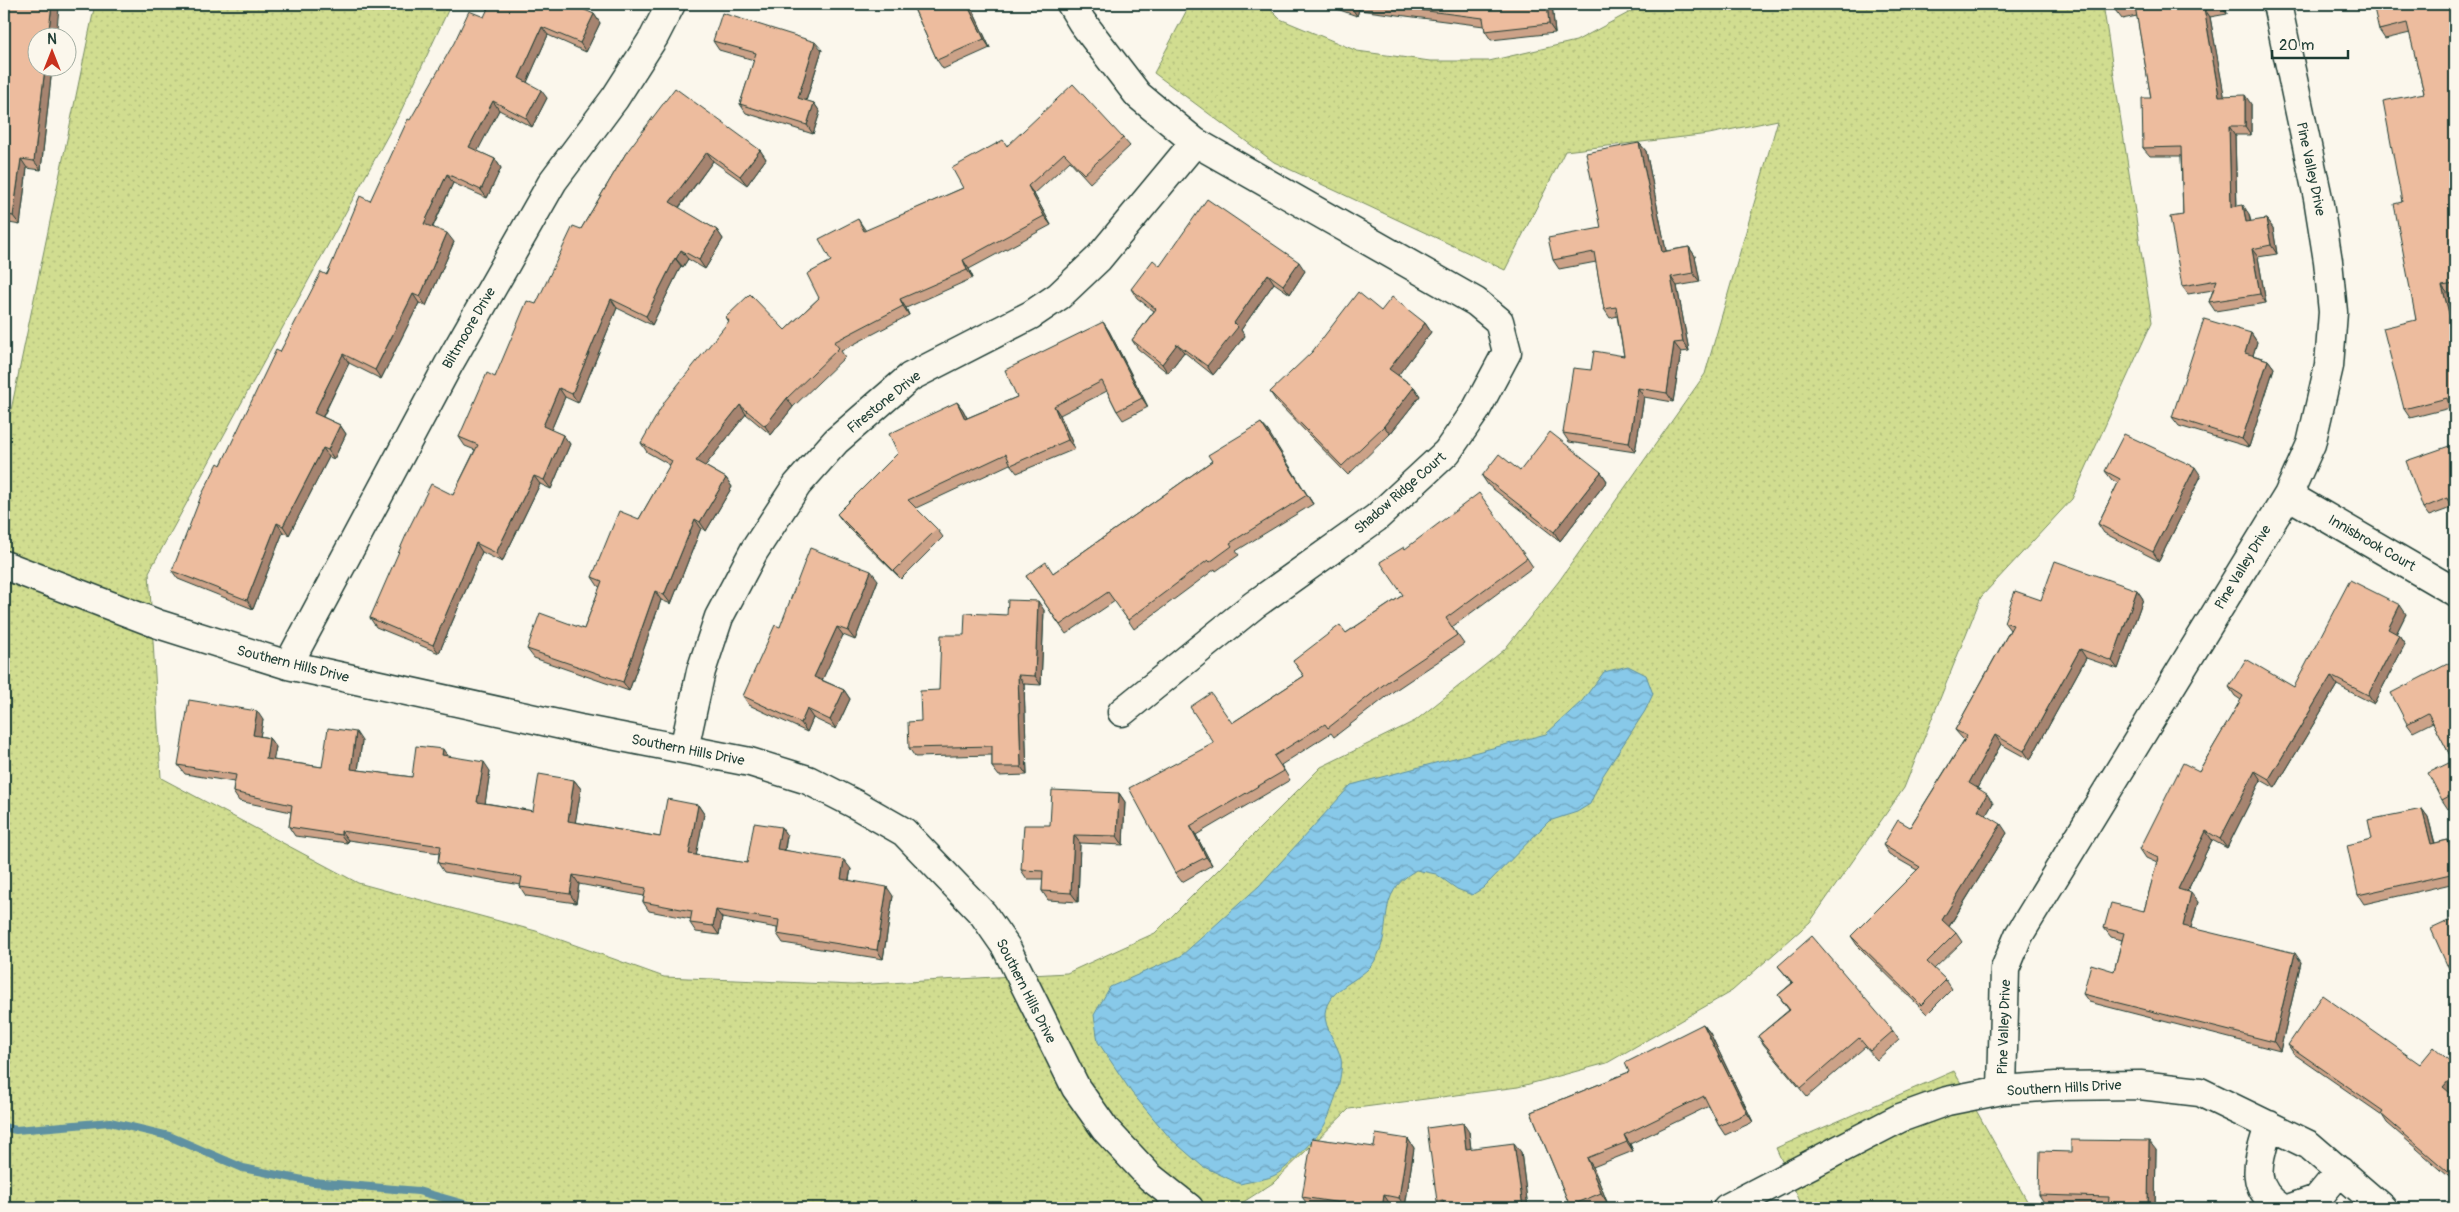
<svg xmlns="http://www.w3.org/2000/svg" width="2459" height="1212" viewBox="0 0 2459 1212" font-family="Pangolin,sans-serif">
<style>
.grass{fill:url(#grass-dots);stroke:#788d62}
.water{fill:url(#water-waves);stroke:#5e91a1}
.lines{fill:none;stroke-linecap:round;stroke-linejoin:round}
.stream{stroke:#5e91a1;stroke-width:8}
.minor-casing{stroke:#1f3d34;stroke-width:31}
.minor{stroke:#fbf7ec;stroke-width:28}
.wall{fill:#cca288;stroke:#1f3d34}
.shaded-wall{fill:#a6846f;stroke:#1f3d34}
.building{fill:#edbc9e;stroke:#1f3d34}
.labels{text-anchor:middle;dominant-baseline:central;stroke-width:4.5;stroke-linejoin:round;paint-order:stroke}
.street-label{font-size:14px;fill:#1f3d34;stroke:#fbf7ec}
</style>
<defs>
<pattern id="grass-dots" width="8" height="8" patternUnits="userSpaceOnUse" patternTransform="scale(1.25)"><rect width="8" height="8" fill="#d1dd90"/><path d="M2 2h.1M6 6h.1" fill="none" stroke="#b3bf7d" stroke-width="1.8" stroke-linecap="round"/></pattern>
<pattern id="water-waves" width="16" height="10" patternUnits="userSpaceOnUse" patternTransform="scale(1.25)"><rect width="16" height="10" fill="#88c9e9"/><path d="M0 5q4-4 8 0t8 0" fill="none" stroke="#6fa4be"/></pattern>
</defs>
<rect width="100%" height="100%" fill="#fbf7ec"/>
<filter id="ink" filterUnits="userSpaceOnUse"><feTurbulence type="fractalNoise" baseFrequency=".02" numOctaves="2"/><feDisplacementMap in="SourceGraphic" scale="10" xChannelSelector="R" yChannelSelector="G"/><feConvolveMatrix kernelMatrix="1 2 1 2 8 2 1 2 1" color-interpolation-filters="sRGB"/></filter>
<g filter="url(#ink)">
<path class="grass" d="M95 4H451L400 113 149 572 161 778 358 883 536 931 664 977 853 985 1067 973 1155 933 1321 767 1415 721 1504 650 1559 581 1705 374 1778 120 1709 134 1565 151 1505 270 1274 162 1154 73 1190 4H1265L1280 19 1357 51 1430 61H1489L1576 41 1645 4H2103L2152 322 2072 499 1981 597 1904 788 1810 922 1732 991 1607 1063 1518 1087 1349 1109 1273 1183 1234 1208H4V444Z
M1954 1071 2031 1208H1803L1776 1148Z"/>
<path class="water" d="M1628 666 1646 675 1653 694 1645 711 1602 777 1590 804 1577 812 1549 821 1483 888 1472 895 1457 889 1436 874 1416 870C1372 896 1396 927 1374 962 1362 981 1328 987 1325 1013 1324 1029 1338 1044 1341 1059 1344 1074 1331 1117 1322 1129 1317 1137 1285 1170 1277 1174 1267 1180 1251 1181 1240 1184L1202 1166 1170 1138 1132 1093 1098 1042 1094 1015 1110 987 1181 956 1259 886 1351 785 1546 734 1582 701 1604 672Z"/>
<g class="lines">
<path class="stream" d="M4 1127 16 1130 110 1122 169 1136 243 1168 313 1182 418 1191 479 1208"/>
<defs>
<path id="minor" d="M1071 4 1082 22 1138 95 1195 142 1476 302 1499 321 1507 352 1476 410 1447 452 1376 518 1254 605 1122 712
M2288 495 2455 592
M4 565 158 624 288 665 580 729 750 762 808 780 855 804 904 832 983 914 1006 947 1076 1088 1105 1129 1150 1177 1189 1208
M288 665 450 362 553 181 615 98 654 37 671 4
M684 749 701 671 719 617 754 551 797 485 836 441 910 377 1031 315 1059 296 1098 259 1195 142
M2002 1090 2005 969 2019 935 2288 495 2311 444 2329 366 2333 312 2328 261 2318 198 2277 4
M2269 1125C2260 1158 2246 1185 2281 1208
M1727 1208 1900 1118 1947 1101 2002 1090 2056 1086 2140 1085 2200 1092 2309 1145 2382 1208
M2291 1208 2317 1199 2340 1171"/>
</defs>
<use href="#minor" class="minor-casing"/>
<use href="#minor" class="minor"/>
</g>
<path class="wall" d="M4 4 59 8 38 68H52L41 170 27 168 20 225 4 222Z
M912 4H978L971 7 990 48 943 69 937 60Z
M1330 4H1552L1555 33 1491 40 1485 31 1484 26 1359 10 1357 16 1334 8Z
M2114 4H2225L2227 14 2210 17 2224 96 2251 104V135H2235L2237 206 2249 214 2251 222 2266 219 2273 228 2277 254 2258 257 2266 303 2215 311 2209 302 2213 290 2188 294 2182 286 2183 215 2181 156H2150L2143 148 2151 98 2137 16 2122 19 2115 10Z
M2455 4V294L2449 295 2455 322V419L2451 413 2450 408 2410 418 2404 409 2416 320 2402 202 2424 93 2410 33 2385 39 2379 30Z
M594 14 600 23 586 52 548 35 527 82 547 98 532 127 499 110 477 151 495 159 501 168 487 198 453 183 433 227 454 242 426 306 419 303 381 379 349 363 323 417 340 425 346 434 334 459 329 457 289 535 283 532 253 609 178 579 172 571 221 465 280 352 370 201 484 17Z
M713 41 822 50 806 101 814 103 820 112 813 134 746 113 740 104 754 60 719 50Z
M1123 138 1130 146 1090 183 1070 161 1034 194 1051 225 969 269 973 278 906 308 909 315 841 351 845 357 793 407 771 435 746 414 705 466 726 478 732 487 706 531 701 528 671 604 661 600 629 691 534 658 527 649 584 629 600 587 598 586 592 577 639 519 670 465 647 452 641 443 729 322 726 317 785 330 819 298 831 261 858 219 866 231 963 188 1007 145Z
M1639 143 1646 151 1666 251 1689 247 1695 256 1700 282 1677 286 1689 351 1681 352 1673 402 1644 397 1635 452 1569 442 1563 433 1591 370 1624 356 1617 316 1610 318 1604 309 1596 262 1559 269 1553 260 1601 228Z
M760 150 766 159 747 185 713 161 679 208 717 230 723 239 705 269 688 259 683 267 681 266 652 325 617 308 578 403 565 397 551 430 563 435 570 444 551 489 540 484 502 562 482 552 439 653 376 627 370 618 453 495 475 450 465 446 459 437 495 377 536 304 581 229 626 153Z
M1160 266 1305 271 1290 294 1274 283 1241 330 1245 336 1213 375 1184 352 1168 373 1138 349 1132 340 1154 311 1137 298 1131 289Z
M1381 311 1425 323 1431 332 1398 375 1414 387 1420 396 1390 434 1348 475 1276 401 1270 392Z
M1103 322 1109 331 1148 407 1123 420 1117 411 1107 391 1060 415 1075 449 1017 473 1010 464 916 508 937 529 943 537 901 579 844 523 837 514 957 402 963 410 967 418 1017 397Z
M2251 333 2257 342 2253 355 2268 360 2274 368 2249 447 2179 426 2172 417Z
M1261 423 1313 504 1236 551 1239 555 1216 571 1215 569 1134 629 1115 601 1066 634 1026 576 1053 573 1212 461Z
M2455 444 2451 508 2429 516 2423 508Z
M1520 471 1601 472 1607 481 1560 541 1488 485 1482 476Z
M2105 471 2201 476 2159 561 2104 533 2098 524 2118 483 2112 480Z
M1405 549 1527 558 1533 567 1452 627 1464 644 1394 691 1334 737 1331 733 1281 765 1290 780 1196 835 1212 865 1182 882 1175 873 1214 743 1232 723 1304 676 1293 661 1346 633 1403 595Z
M878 580 855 640 843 635 822 680 844 690 850 699 836 729 813 718 807 732 749 705 743 696 780 627Z
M2137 590 2143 599 2118 669 2086 658 2030 760 2001 744 1977 788 1993 803 1986 815 2007 833 1949 927 1956 933 1962 942 1934 969 1946 980 1952 989 1927 1014 1857 945 1851 936 1917 870 1889 854 1883 845 1910 827 1964 740 1962 738 1955 730 2010 630 2004 622 2041 600Z
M1044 610 1041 685 1024 684 1027 775 999 776 992 767V755L915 757 909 748 921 721 939 690 964 635 1007 615Z
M2406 614 2396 634 2399 635 2405 644 2374 704 2337 685 2275 788 2261 780 2227 848 2212 840 2187 892 2198 902 2191 928 2301 962 2280 1051 2089 1002 2083 994 2114 971 2122 940 2111 937 2104 928 2144 911 2157 863 2146 858 2140 849 2199 771 2241 700 2235 696 2229 687H2294Z
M2455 660V805L2448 809 2442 800 2453 761 2433 722 2413 732 2407 724Z
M263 720 260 736 269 738 276 747 273 760 322 767 362 741 358 770 412 777 448 756 490 771 485 803 533 811 574 780 581 789 575 822 660 837 698 805 704 814 696 855 747 863 781 827 787 836 785 850 851 869 849 880 893 896 883 959 783 943 777 934V928L722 918 719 935 696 932 690 923 691 919 649 911 643 902 644 896 579 884 576 903 526 896 520 887 521 885 444 872 438 863 439 853 348 840 347 843 295 836 289 827 291 812 239 801 233 792 234 782 185 774 178 765Z
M1119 793 1125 802 1123 845 1080 843 1078 902 1048 900 1042 891 1043 879H1027L1021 870 1050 825Z
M2422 809 2428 817 2435 843 2448 840 2454 849 2455 853V883L2364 904 2358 895 2372 839Z
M2455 918V973L2453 974 2447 965Z
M1778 966 1893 1031 1899 1040 1877 1060 1865 1047 1807 1097 1764 1045 1758 1036 1789 1010 1778 995 1792 983Z
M1703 1024 1710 1033 1753 1122 1725 1135 1719 1126 1709 1106 1630 1144 1633 1151 1593 1167 1607 1202 1591 1208H1572L1570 1206 1531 1112 1629 1072Z
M2288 1045 2420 1064 2455 1066V1089L2451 1094 2455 1097V1182L2387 1123 2382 1115 2294 1054Z
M1469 1132 1471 1149 1521 1152 1528 1208H1442L1437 1201Z
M1408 1139 1414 1148 1405 1207 1390 1204 1389 1208H1323L1309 1206 1302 1197 1374 1147Z
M2156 1150 2155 1208H2108V1206L2045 1204 2039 1195 2071 1152Z"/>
<path class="shaded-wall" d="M52 4H56L59 8 56 38H48Z
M967 4H969L971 7 990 48 984 39Z
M1352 4H1354L1359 10 1357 16 1351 7Z
M1547 4H1552L1555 33 1549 24Z
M2220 4H2225L2227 14 2221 5Z
M2204 8 2210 17 2226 105 2219 96Z
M594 14 600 23 586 52 580 43Z
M542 27 548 35 525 87 519 78Z
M815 42 822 50 804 107 798 98Z
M45 68H52L41 170 34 161Z
M541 90 547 98 532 127 526 118Z
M2245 95 2251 104V135L2245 126Z
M493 101 499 110 475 156 469 147Z
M814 103 820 112 813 134 807 125Z
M2229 126 2235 135 2237 216 2231 207Z
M1639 143 1646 151 1668 260 1662 252Z
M760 150 766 159 747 185 740 176Z
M707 152 713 161 676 211 670 202Z
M21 159 27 168 20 225 13 216Z
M495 159 501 168 487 198 481 190Z
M447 174 453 183 430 232 424 224Z
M1028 186 1034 194 1051 225 1044 216Z
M2243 205 2249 214 2252 231 2246 222Z
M2266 219 2273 228 2277 254 2271 245Z
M717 230 723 239 705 269 699 260Z
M447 233 454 242 426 306 420 297Z
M1689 247 1695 256 1700 282 1693 273Z
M2252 249 2258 257 2266 303 2260 294Z
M681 250 688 259 683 267 676 259Z
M675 258 681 266 652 325 646 316Z
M963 260 969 269 973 278 967 270Z
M1299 262 1305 271 1290 294 1283 285Z
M1268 274 1274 283 1241 330 1245 336 1213 375 1207 366 1234 323Z
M1671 277 1677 286 1689 351 1683 342Z
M2442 286 2449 295 2455 322V337Z
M413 294 419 303 381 379 375 370Z
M611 299 617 308 578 403 572 394Z
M900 299 906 308 909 315 903 306Z
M1103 322 1109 331 1148 407 1142 398Z
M1425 323 1431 332 1396 378 1389 369Z
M2251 333 2257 342 2251 362 2245 353Z
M1674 343 1681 352 1673 402 1667 393Z
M1177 344 1184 352 1168 373 1162 364Z
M343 354 349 363 320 422 314 413Z
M2268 360 2274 368 2249 447 2242 439Z
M1414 387 1420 396 1390 434 1384 426Z
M559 388 565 397 549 435 543 426Z
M1638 388 1644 397 1635 452 1629 443Z
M787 398 793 407 771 435 765 426Z
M957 402 963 410 972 428 965 419Z
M740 405 746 414 702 470 696 461Z
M1054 406 1060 415 1075 449 1068 440Z
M1261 423 1268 431 1313 504 1307 495Z
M340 425 346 434 334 459 328 450Z
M563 435 570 444 551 489 544 480Z
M323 448 329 457 289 535 283 526Z
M2195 467 2201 476 2159 561 2153 552Z
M1601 472 1607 481 1560 541 1554 532Z
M534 476 540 484 502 562 496 553Z
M726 478 732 487 706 531 700 522Z
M695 519 701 528 671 604 664 595Z
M277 523 283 532 253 609 247 600Z
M476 543 482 552 439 653 433 645Z
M871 571 878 580 855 640 848 631Z
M2137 590 2143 599 2118 669 2112 661Z
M655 591 661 600 629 691 623 682Z
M1038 601 1044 610 1041 685 1035 676Z
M2400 605 2406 614 2394 638 2388 629Z
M837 627 843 635 820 685 814 677Z
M2399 635 2405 644 2374 704 2368 695Z
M2080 649 2086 658 2030 760 2024 751Z
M1018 675 1024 684 1027 775 1021 767Z
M2331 676 2337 685 2275 788 2269 779Z
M844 690 850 699 836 729 830 720Z
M807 709 813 718 807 732 801 723Z
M257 711 263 720 259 743 253 735Z
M356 732 362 741 357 778 351 769Z
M1995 735 2001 744 1975 792 1969 783Z
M269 738 276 747 272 768 266 759Z
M443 749 449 758 442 755Z
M484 762 490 771 484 811 477 802Z
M2255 771 2261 780 2227 848 2220 839Z
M574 780 581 789 574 830 568 821Z
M1119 793 1125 802 1123 845 1117 836Z
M1987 794 1993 803 1984 819 1978 810Z
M698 805 704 814 695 862 689 854Z
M2422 809 2428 817 2437 853 2431 844Z
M2001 824 2007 833 1948 928 1942 920Z
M1190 826 1196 835 1212 865 1206 857Z
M781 827 787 836 783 858 777 849Z
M341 831 348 840 347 843 341 835Z
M2206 831 2212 840 2184 898 2178 889Z
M1074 835 1080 843 1078 902 1071 893Z
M2448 840 2454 849 2455 853V870Z
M844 860 851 869 847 888 841 879Z
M573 875 579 884 576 903 570 894Z
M887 887 893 896 883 959 877 950Z
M2191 893 2198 902 2189 935 2183 926Z
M716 910 722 918 719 935 713 926Z
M2295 953 2301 962 2280 1051 2274 1042Z
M1703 1024 1710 1033 1753 1122 1747 1113Z
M2455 1073V1089L2449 1096 2443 1087Z
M1463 1123 1469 1132 1472 1158 1466 1149Z
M1624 1135 1630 1144 1633 1151 1627 1142Z
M1408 1139 1414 1148 1405 1207 1399 1198Z
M2149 1141 2156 1150 2155 1208H2148Z
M1514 1143 1521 1152 1528 1208H1523Z
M1587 1158 1593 1167 1607 1202 1601 1193Z
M1384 1195 1390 1204 1389 1208H1382Z"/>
<path class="building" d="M4 4H52L48 38H38V68H45L34 161 21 159 13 216 4 214Z
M490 4H571L594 14 580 43 542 27 519 78 541 90 526 118 493 101 469 147 495 159 481 190 447 174 424 224 447 233 420 297 413 294 375 370 343 354 314 413 340 425 328 450 323 448 283 526 277 523 247 600 172 571 201 496 218 463 221 465 276 350 280 352 321 272 327 275 360 196 370 201 408 119 410 120 454 43 469 11 484 17Z
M912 4H967L984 39 937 60Z
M1340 4H1352L1351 7Z
M1372 4H1547L1549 24 1485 31 1483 18Z
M2114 4H2220L2221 5 2204 8 2219 96 2245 95V126H2229L2231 207 2243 205 2246 222 2266 219 2271 245 2252 249 2260 294 2209 302 2217 280 2182 286 2170 217 2183 215 2181 147 2143 148 2142 98H2151L2135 6 2115 10Z
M2373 4H2455V284L2442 286 2455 337V412L2451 413 2447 398 2404 409 2383 328 2416 320 2394 204 2402 202 2383 101 2424 93 2407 23 2379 30Z
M722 13 815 42 798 98 814 103 807 125 740 104 756 53 713 41Z
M1073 84 1123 138 1084 174 1064 153 1028 186 1044 216 963 260 967 270 900 299 903 306 834 342 839 348 787 398 765 426 740 405 696 461 726 478 700 522 695 519 664 595 655 591 623 682 527 649 540 613 584 629 602 581 592 577 619 511 639 519 672 461 641 443 665 401 729 321 726 317 750 294 785 330 819 298 807 274 831 261 819 239 858 219 864 231 963 188 952 168 1003 140 1007 146Z
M675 88 760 150 740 176 707 152 670 202 717 230 699 260 681 250 676 259 675 258 646 316 611 299 572 394 559 388 543 426 563 435 544 480 534 476 496 553 476 543 433 645 370 618 410 526 431 484 453 495 478 445 459 437 487 373 495 377 527 301 536 304 573 226 581 229 626 153Z
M1639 143 1662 252 1689 247 1693 273 1671 277 1683 342 1674 343 1667 393 1638 388 1629 443 1563 433 1573 368 1591 370 1594 351 1624 356 1616 307 1604 309 1594 252 1553 260 1548 238 1601 228 1586 153Z
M1207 199 1299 262 1283 285 1268 274 1234 323 1238 327 1207 366 1177 344 1162 364 1132 340 1156 309 1131 289 1153 260 1160 266Z
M1358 292 1381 311 1392 297 1425 323 1389 369 1414 387 1384 426 1342 466 1270 392 1312 352Z
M2204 319 2251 333 2245 353 2268 360 2242 439 2172 417Z
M1103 322 1142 398 1117 411 1102 381 1054 406 1068 440 1011 465 1006 454 908 500 937 529 894 571 837 514 898 453 889 434 957 402 965 419 1017 397 1005 370Z
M1261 423 1307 495 1230 543 1232 546 1210 562 1208 560 1128 620 1108 592 1060 625 1026 576 1046 562 1053 573 1212 461 1208 455Z
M1550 432 1601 472 1554 532 1482 476 1499 454 1520 471Z
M2124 434 2195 467 2153 552 2098 524 2120 479 2105 471Z
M2455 444V521L2447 498 2423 508 2406 461Z
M1479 493 1527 558 1446 618 1457 635 1387 682 1328 728 1325 724 1274 756 1284 771 1190 826 1206 857 1175 873 1129 788 1214 743 1190 707 1211 693 1232 723 1304 676 1293 661 1340 625 1346 633 1403 595 1380 562 1404 547 1405 549Z
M810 548 871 571 848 631 837 627 814 677 844 690 830 720 807 709 801 723 743 696 775 625 780 627Z
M2055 561 2137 590 2112 661 2080 649 2024 751 1995 735 1969 783 1987 794 1978 810 2001 824 1942 920 1956 933 1927 962 1946 980 1921 1005 1851 936 1920 867 1883 845 1898 820 1910 827 1967 736 1955 730 2013 625 2004 622 2015 591 2041 600Z
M2350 580 2400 605 2388 629 2399 635 2368 695 2331 676 2269 779 2255 771 2220 839 2206 831 2178 889 2191 893 2183 926 2295 953 2274 1042 2083 994 2091 964 2114 971 2124 933 2104 928 2111 903 2144 911 2158 858 2140 849 2183 763 2199 771 2243 696 2229 687 2246 659 2294 687Z
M1008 600 1038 601 1035 676 1018 675 1021 767H992V746L909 748 908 722 921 721 920 691 939 690 941 635H964L965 613 1007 615Z
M2455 660V793L2442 800 2428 773 2453 761 2428 713 2407 724 2391 693Z
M189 700 257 711 253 735 269 738 266 759 322 767 328 728 356 732 351 769 412 777 416 746 443 749 442 755 484 762 477 802 533 811 539 774 574 780 568 821 660 837 667 799 698 805 689 854 747 863 754 823 781 827 777 849 844 860 841 879 887 887 877 950 777 934 779 920 716 910 713 926 690 923 692 911 643 902 646 888 573 875 570 894 520 887 522 877 438 863 441 846 341 831V835L289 827 292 805 233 792 236 775 178 765Z
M1052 790 1119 793 1117 836 1074 835 1071 893 1042 891 1043 871 1021 870 1024 825H1050Z
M2422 809 2431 844 2448 840 2455 873 2358 895 2347 845 2372 839 2368 820Z
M2455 918V961L2447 965 2431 929Z
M1812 936 1893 1031 1870 1051 1859 1038 1801 1088 1758 1036 1790 1010 1778 995 1793 983 1778 966Z
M2322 995 2420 1064 2434 1047 2455 1066V1073L2443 1087 2455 1097V1175L2454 1177 2381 1114 2383 1111 2288 1045Z
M1703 1024 1747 1113 1719 1126 1704 1096 1624 1135 1627 1142 1587 1158 1601 1193 1570 1206 1531 1112 1629 1072 1625 1063Z
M1463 1123 1466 1149 1514 1143 1523 1208H1444L1443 1200 1437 1201 1427 1128Z
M1376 1134 1408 1139 1399 1198 1384 1195 1382 1208H1373L1302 1197 1312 1138 1374 1147Z
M2071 1140 2149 1141 2148 1208H2108L2109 1197 2039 1195 2040 1151 2071 1152Z"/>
</g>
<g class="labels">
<g class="street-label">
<text transform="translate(2311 169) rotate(78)">Pine Valley Drive</text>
<text transform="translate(469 328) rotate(-60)">Biltmoore Drive</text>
<text transform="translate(884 402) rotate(-39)">Firestone Drive</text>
<text transform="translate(1400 493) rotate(-41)">Shadow Ridge Court</text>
<text transform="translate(2372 543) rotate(30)">Innisbrook Court</text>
<text transform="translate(2243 567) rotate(-59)">Pine Valley Drive</text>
<text transform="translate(293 664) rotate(14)">Southern Hills Drive</text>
<text transform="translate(688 750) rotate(11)">Southern Hills Drive</text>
<text transform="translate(1026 991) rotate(63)">Southern Hills Drive</text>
<text transform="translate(2004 1027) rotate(-88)">Pine Valley Drive</text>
<text transform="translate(2064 1088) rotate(-3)">Southern Hills Drive</text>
</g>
</g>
<rect width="2459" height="1212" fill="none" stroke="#fbf7ec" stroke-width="20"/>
<rect x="10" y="10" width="2439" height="1192" fill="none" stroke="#1f3d34" stroke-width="2" filter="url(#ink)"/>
<g transform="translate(52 52)"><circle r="24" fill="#fbf7ec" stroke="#a3ada2"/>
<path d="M0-4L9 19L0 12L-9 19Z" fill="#c8321e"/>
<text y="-8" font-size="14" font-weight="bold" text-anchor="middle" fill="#1f3d34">N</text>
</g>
<path d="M2272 50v8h76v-8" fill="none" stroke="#1f3d34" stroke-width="2.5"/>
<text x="2279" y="50" font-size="15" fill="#1f3d34" stroke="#fbf7ec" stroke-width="4" paint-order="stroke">20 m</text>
</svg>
